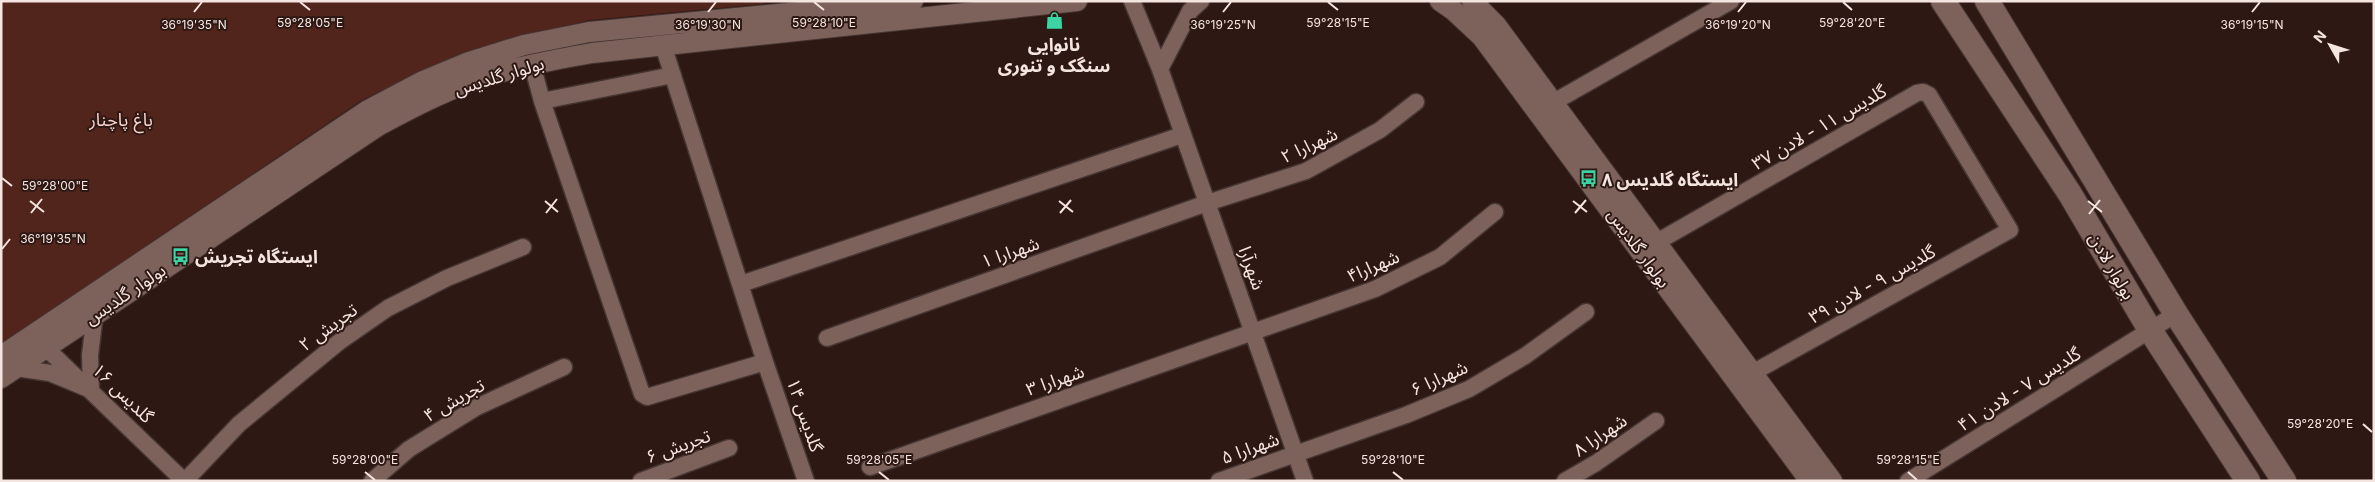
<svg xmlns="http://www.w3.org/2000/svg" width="2375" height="482" viewBox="0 0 2375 482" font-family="Inter,'Noto Sans Arabic',sans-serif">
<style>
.green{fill:#51241c}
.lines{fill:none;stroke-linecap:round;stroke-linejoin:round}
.minor-casing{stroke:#463633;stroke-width:19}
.tertiary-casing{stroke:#463633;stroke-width:22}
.secondary-casing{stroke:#463633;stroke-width:26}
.minor{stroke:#7d625c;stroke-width:16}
.tertiary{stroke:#7d625c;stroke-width:20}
.secondary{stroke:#7d625c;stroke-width:24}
.ticks{fill:none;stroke:#f5e5e1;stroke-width:2}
.labels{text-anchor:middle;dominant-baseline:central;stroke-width:4;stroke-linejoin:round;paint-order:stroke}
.poi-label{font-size:18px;font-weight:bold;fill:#f5e5e1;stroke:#2e1814;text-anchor:start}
.street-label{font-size:18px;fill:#f5e5e1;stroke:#2e1814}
.park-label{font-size:18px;fill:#f9d2ca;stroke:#2e1814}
.ticks-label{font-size:12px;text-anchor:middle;fill:#f5e5e1;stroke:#2e1814;stroke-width:4;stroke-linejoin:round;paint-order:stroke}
</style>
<rect width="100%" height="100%" fill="#2e1814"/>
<path class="green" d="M1 1H770L762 4 590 20 521 36 464 53 362 100 1 344Z"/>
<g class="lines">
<defs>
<path id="minor" d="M1132 1 1160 69 1305 481
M663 45 765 362 806 481
M532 64 542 101 642 394 647 397 765 362
M1160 69 1190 11 1201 1
M542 101 673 75
M1554 102 1731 1
M1657 242 1917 93 1923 92 1929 95 2010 230 1754 372
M741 284 1182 135
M827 338 1207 203 1306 171 1380 130 1416 102
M39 339 46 348 184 481
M16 368 50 373 91 390 90 355 95 314
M870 467 1375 289 1440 257 1495 212
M185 481 239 424 339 342 388 308 447 278 523 247
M372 481 409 449 477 407 564 367
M641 481 729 448
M1219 481 1406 415 1469 389 1525 356 1586 312
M1565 481 1596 463 1656 421
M1908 481 2176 314"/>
<path id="tertiary" d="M1440 1 1453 10 1482 37 1810 481
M1472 1 1496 25 1832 481
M1 356 368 110 421 82 469 62 524 45 589 32 913 1
M1 378 378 126C410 109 442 92 476 80 514 67 553 60 592 53L1077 1"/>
<path id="secondary" d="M1943 1 2070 194 2150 330 2248 481
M1987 1 2176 314 2284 481"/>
</defs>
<use href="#minor" class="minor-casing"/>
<use href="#tertiary" class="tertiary-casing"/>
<use href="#secondary" class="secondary-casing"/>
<use href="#minor" class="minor"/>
<use href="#tertiary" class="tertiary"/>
<use href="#secondary" class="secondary"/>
</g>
<path class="ticks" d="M300 2 310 10M814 2 824 10M1328 2 1338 10M1843 2 1852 10M194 12 202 2M708 12 716 2M1223 12 1231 2M1738 12 1746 2M2252 12 2260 2M2 178 12 186M30 201 44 212M545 201 558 212M1059 201 1073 212M1573 201 1587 212M2088 201 2102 212M31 213 42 199M546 213 557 199M1060 213 1071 200M1575 213 1586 200M2089 214 2100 200M2 249 10 239M2363 424 2372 432M365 472 375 480M879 472 889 480M1393 472 1403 480M1908 472 1917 480"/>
<defs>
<symbol id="shop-bare" viewBox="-9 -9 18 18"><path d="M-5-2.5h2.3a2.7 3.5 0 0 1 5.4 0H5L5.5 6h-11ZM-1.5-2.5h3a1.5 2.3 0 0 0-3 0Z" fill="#3cd4a4" stroke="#2e1814" stroke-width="2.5" paint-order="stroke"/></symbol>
<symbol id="bus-bare" viewBox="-9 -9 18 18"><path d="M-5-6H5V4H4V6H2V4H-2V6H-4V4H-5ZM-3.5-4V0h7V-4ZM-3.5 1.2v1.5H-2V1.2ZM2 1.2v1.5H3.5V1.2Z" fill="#3cd4a4" stroke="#2e1814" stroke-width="2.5" paint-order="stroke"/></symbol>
</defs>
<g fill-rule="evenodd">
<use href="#shop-bare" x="1042" y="8" width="25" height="25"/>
<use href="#bus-bare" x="1576" y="166" width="25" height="25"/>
<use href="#bus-bare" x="168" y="244" width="25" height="25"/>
</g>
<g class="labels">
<g class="poi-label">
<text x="1054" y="44" text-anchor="middle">نانوایی<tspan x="1054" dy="21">سنگک و تنوری</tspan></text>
<text x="1602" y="179">ایستگاه گلدیس ۸</text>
<text x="195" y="256">ایستگاه تجریش</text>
</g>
<g class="street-label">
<text transform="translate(499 76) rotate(-17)">بولوار گلدیس</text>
<text transform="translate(1819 127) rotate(-30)">گلدیس ۱۱ - لادن ۳۷</text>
<text transform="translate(1309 145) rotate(-25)">شهرارا ۲</text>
<text transform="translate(1639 248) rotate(54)">بولوار گلدیس</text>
<text transform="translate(1010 252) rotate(-19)">شهرارا ۱</text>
<text transform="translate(1373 266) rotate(-23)">شهرارا۴</text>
<text transform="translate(2112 266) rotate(60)">بولوار لادن</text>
<text transform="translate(1252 268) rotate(70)">شهرآرا</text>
<text transform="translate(1872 284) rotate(-29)">گلدیس ۹ - لادن ۳۹</text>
<text transform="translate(125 294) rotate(-34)">بولوار گلدیس</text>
<text transform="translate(328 327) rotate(-36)">تجریش ۲</text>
<text transform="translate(1439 378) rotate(-24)">شهرارا ۶</text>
<text transform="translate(1055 380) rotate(-19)">شهرارا ۳</text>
<text transform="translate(2019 389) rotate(-32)">گلدیس ۷ - لادن ۴۱</text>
<text transform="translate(123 393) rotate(44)">گلدیس ۱۶</text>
<text transform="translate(454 400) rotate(-30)">تجریش ۴</text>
<text transform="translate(805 415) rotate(71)">گلدیس ۱۴</text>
<text transform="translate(1600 435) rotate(-34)">شهرارا ۸</text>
<text transform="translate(678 446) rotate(-20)">تجریش ۶</text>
<text transform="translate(1250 448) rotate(-20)">شهرارا ۵</text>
</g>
<g class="park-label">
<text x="121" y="119">باغ پاچنار</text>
</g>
</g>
<g class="ticks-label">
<text x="310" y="27">59°28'05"E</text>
<text x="824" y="27">59°28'10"E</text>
<text x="1338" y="27">59°28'15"E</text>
<text x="1852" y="27">59°28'20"E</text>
<text x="194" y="29">36°19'35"N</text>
<text x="708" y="29">36°19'30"N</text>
<text x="1223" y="29">36°19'25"N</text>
<text x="1738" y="29">36°19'20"N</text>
<text x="2252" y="29">36°19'15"N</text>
<text x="55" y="190">59°28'00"E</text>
<text x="53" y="243">36°19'35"N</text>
<text x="2320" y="428">59°28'20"E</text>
<text x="365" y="464">59°28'00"E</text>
<text x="879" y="464">59°28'05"E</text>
<text x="1393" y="464">59°28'10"E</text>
<text x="1908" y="464">59°28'15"E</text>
</g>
<rect width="2375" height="482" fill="none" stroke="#f5e5e1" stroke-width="5"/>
<g transform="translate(2330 45) rotate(309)" stroke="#2e1814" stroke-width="4" paint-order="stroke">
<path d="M0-4L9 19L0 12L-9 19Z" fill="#f5e5e1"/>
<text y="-8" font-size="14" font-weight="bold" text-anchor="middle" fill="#f5e5e1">N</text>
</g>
</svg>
